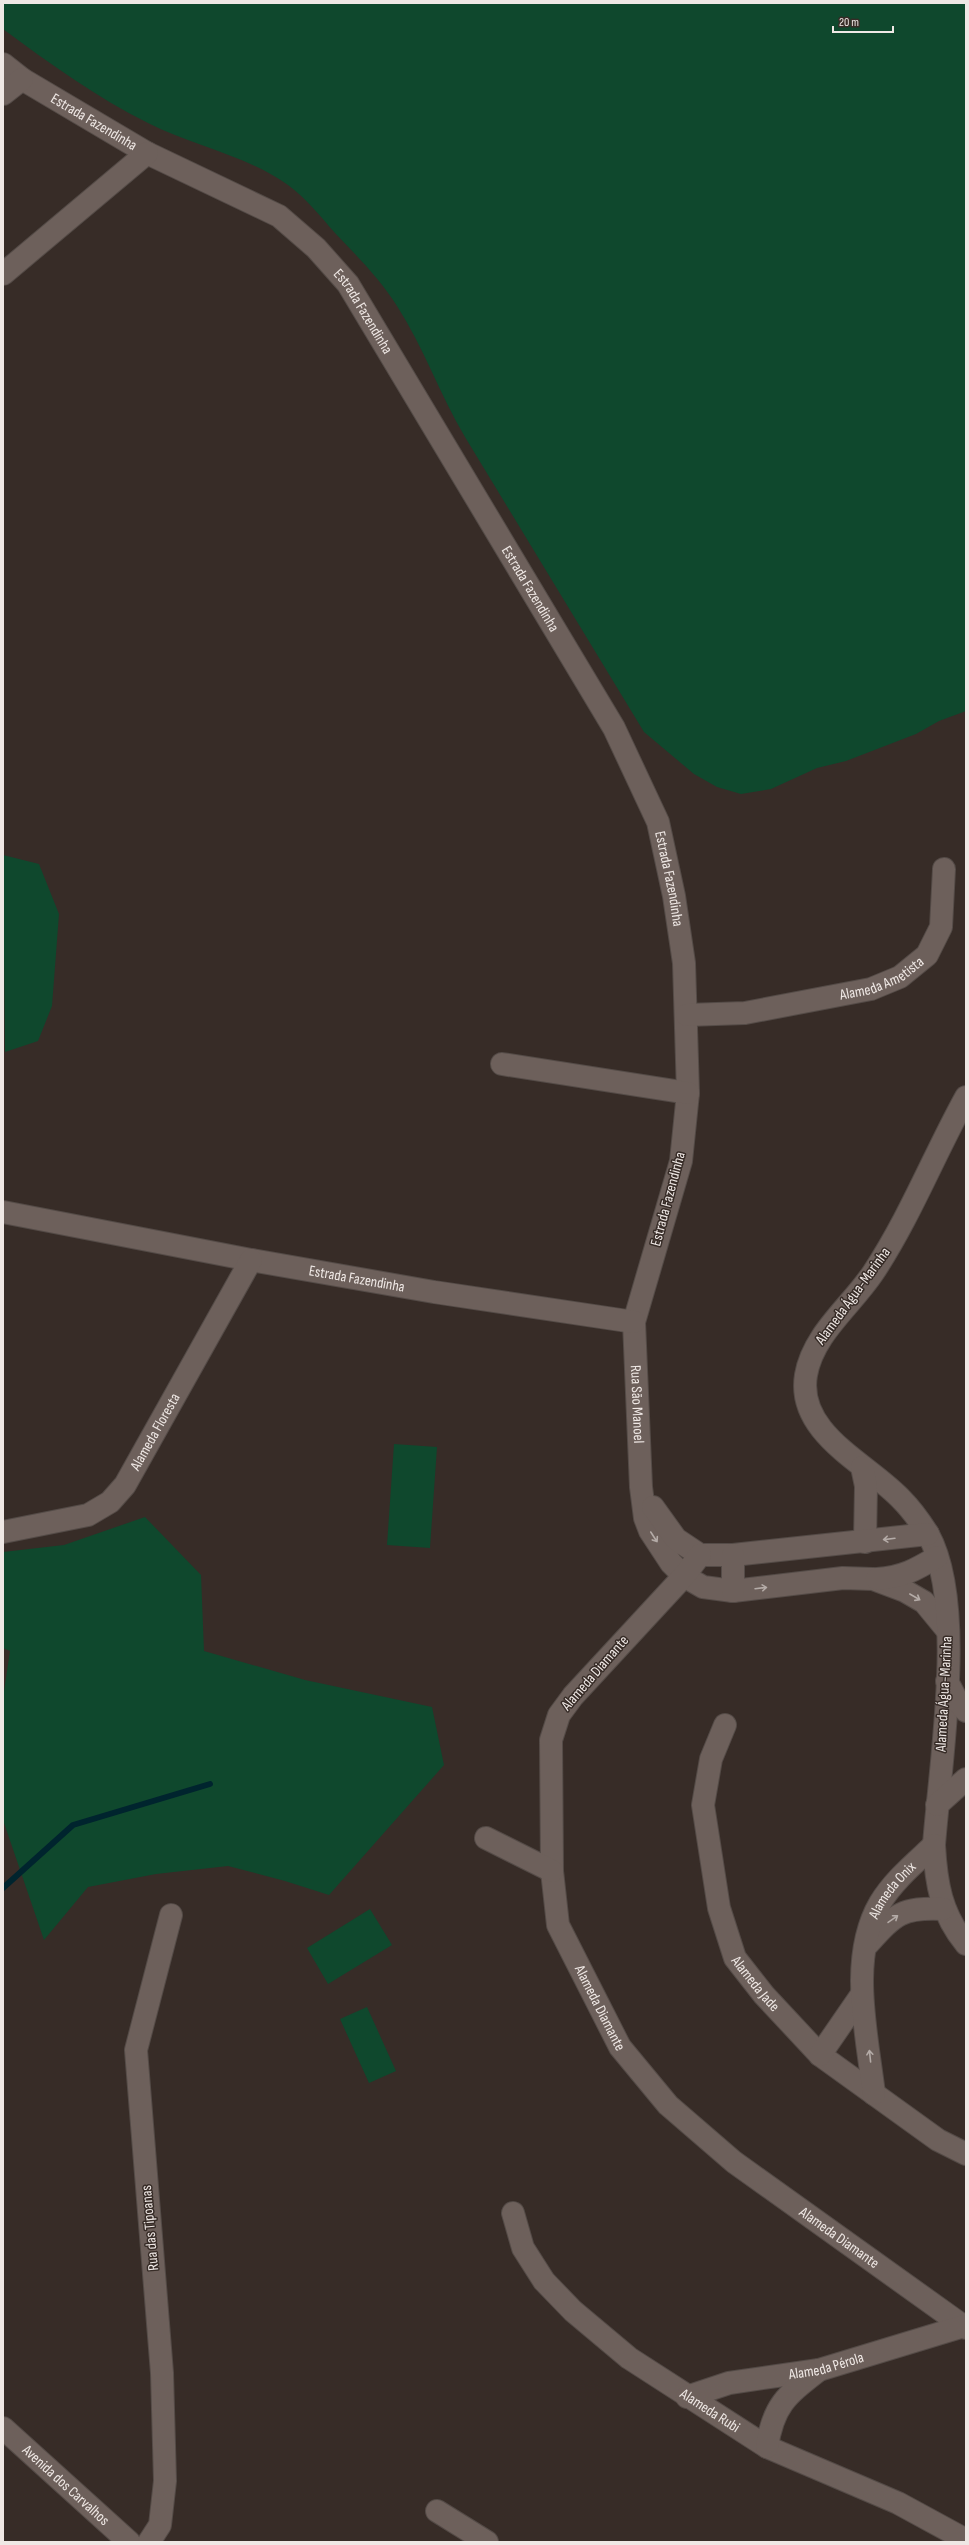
<svg xmlns="http://www.w3.org/2000/svg" width="969" height="2545" viewBox="0 0 969 2545" font-family="'Sofia Sans Condensed',sans-serif">
<style>
.green{fill:#0f482d}
.lines{fill:none;stroke-linecap:round;stroke-linejoin:round}
.stream{stroke:#00242e;stroke-width:6}
.minor-casing{stroke:#544b47;stroke-width:24}
.minor{stroke:#6d605b;stroke-width:22}
.oneway{stroke:#b4aba7}
.labels{text-anchor:middle;dominant-baseline:central;stroke-width:3;stroke-linejoin:round;paint-order:stroke}
.street-label{font-size:15px;fill:#efe8e5;stroke:#372c27}
</style>
<rect width="100%" height="100%" fill="#372c27"/>
<path class="green" d="M3 3H966V711L939 721 916 734 846 761 817 768 771 789 741 794 717 787 694 774 644 732 465 437C440 395 424 348 397 306 380 279 357 256 335 233 321 217 306 198 288 185 246 155 193 146 148 123 96 97 49 63 3 29Z
M3 855 39 864 59 914 52 1006 38 1041 5 1052Z
M394 1444 437 1447 430 1548 387 1545Z
M145 1517 201 1575 204 1651 305 1680 432 1707 444 1765 329 1895 285 1881 228 1866 156 1874 88 1887 44 1940 3 1820V1698L10 1651 3 1648V1552L64 1545Z
M370 1909 392 1945 328 1984 307 1948Z
M367 2007 396 2071 369 2083 340 2019Z"/>
<g class="lines">
<path class="stream" d="M3 1888 73 1825 210 1784"/>
<defs>
<g id="minor">
<path id="s1" d="M3 64 22 79 147 153 279 216 316 248 348 284 614 728 658 822 674 896 684 963 688 1093 681 1161 634 1322 641 1487 645 1518 650 1531 671 1563 684 1576 703 1587 733 1591 843 1578 873 1579 905 1591 924 1602 947 1630"/>
<path d="M3 94 22 79"/>
<path d="M3 274 147 153"/>
<path id="s2" d="M687 1015 745 1013 871 989 900 977 927 955 941 927 944 869"/>
<path d="M502 1064 688 1093"/>
<path d="M966 1097C934 1155 910 1217 873 1273 851 1306 813 1334 806 1375 796 1434 869 1464 902 1500 911 1509 921 1523 928 1534 967 1604 940 1763 934 1845 936 1883 941 1914 966 1944"/>
<path id="s3" d="M3 1212 251 1260 434 1292 634 1322"/>
<path d="M862 1467 866 1486 865 1542"/>
<path d="M653 1507 676 1539 700 1555H733L928 1534"/>
<path id="s4" d="M3 1532 88 1515 110 1502 125 1485 251 1260"/>
<path id="s5" d="M700 1555 684 1576 573 1696 559 1715 551 1740 552 1871 558 1925 620 2047 668 2105 734 2162 966 2328"/>
<path d="M877 1579C903 1577 915 1570 937 1557"/>
<path d="M733 1591V1555"/>
<path d="M947 1681 958 1702 966 1711"/>
<path id="s6" d="M725 1725 711 1759 703 1805 719 1908 735 1958 764 1995 820 2055 938 2140 966 2154"/>
<path d="M937 1805 966 1779"/>
<path d="M486 1838 552 1871"/>
<path d="M868 1944C895 1914 902 1907 943 1909"/>
<path d="M820 2055 862 1994"/>
<path id="s7" d="M874 2094C867 2034 848 1958 880 1903 894 1880 915 1863 934 1845"/>
<path id="s8" d="M513 2213 523 2248 544 2281 573 2311 629 2358 767 2447 898 2503 966 2540"/>
<path id="s9" d="M687 2397 729 2383 819 2370 964 2326"/>
<path id="s10" d="M3 2428 129 2542"/>
<path d="M767 2447C773 2405 787 2395 819 2370"/>
<path d="M437 2511 487 2542"/>
<path d="M149 2542 160 2525 165 2481 162 2373 136 2050 171 1915"/>
</g>
</defs>
<use href="#minor" class="minor-casing"/>
<use href="#minor" class="minor"/>
</g>
<defs><path id="oneway-shaft" d="M-6 0H5M1.5-3L5.5 0L1.5 3" fill="none" stroke-width="1.6" stroke-linecap="round" stroke-linejoin="round"/></defs>
<g class="oneway">
<use href="#oneway-shaft" transform="translate(654 1537) rotate(57)"/>
<use href="#oneway-shaft" transform="translate(889 1539) rotate(173)"/>
<use href="#oneway-shaft" transform="translate(761 1588) rotate(-7)"/>
<use href="#oneway-shaft" transform="translate(915 1597) rotate(30)"/>
<use href="#oneway-shaft" transform="translate(893 1919) rotate(-35)"/>
<use href="#oneway-shaft" transform="translate(870 2056) rotate(-96)"/>
</g>
<g class="labels">
<g class="street-label">
<text stroke="none"><textPath href="#s1" startOffset="108">Estrada Fazendinha</textPath></text>
<text stroke="none"><textPath href="#s1" startOffset="444">Estrada Fazendinha</textPath></text>
<text stroke="none"><textPath href="#s1" startOffset="768">Estrada Fazendinha</textPath></text>
<text stroke="none"><textPath href="#s1" startOffset="1092">Estrada Fazendinha</textPath></text>
<text stroke="none"><textPath href="#s2" startOffset="200">Alameda Ametista</textPath></text>
<text transform="translate(668 1199) rotate(-75)">Estrada Fazendinha</text>
<text stroke="none"><textPath href="#s3" startOffset="360">Estrada Fazendinha</textPath></text>
<text transform="translate(853 1296) rotate(-54)">Alameda Água-Marinha</text>
<text stroke="none"><textPath href="#s1" startOffset="1626">Rua São Manoel</textPath></text>
<text stroke="none"><textPath href="#s4" startOffset="196">Alameda Floresta</textPath></text>
<text transform="translate(595 1673) rotate(-49)">Alameda Diamante</text>
<text transform="translate(944 1694) rotate(-87)">Alameda Água-Marinha</text>
<text stroke="none"><textPath href="#s7" startOffset="212">Alameda Onix</textPath></text>
<text stroke="none"><textPath href="#s6" startOffset="273">Alameda Jade</textPath></text>
<text stroke="none"><textPath href="#s5" startOffset="518">Alameda Diamante</textPath></text>
<text transform="translate(150 2228) rotate(-95)">Rua das Tipoanas</text>
<text stroke="none"><textPath href="#s5" startOffset="854">Alameda Diamante</textPath></text>
<text stroke="none"><textPath href="#s9" startOffset="143">Alameda Pérola</textPath></text>
<text stroke="none"><textPath href="#s8" startOffset="287">Alameda Rubi</textPath></text>
<text stroke="none"><textPath href="#s10" startOffset="85">Avenida dos Carvalhos</textPath></text>
</g>
</g>
<rect width="969" height="2545" fill="none" stroke="#efe8e5" stroke-width="8"/>
<path d="M833 26v6h60v-6" fill="none" stroke="#efe8e5" stroke-width="2"/>
<text x="839" y="26" font-size="12" fill="#efe8e5" stroke="#372c27" stroke-width="3" paint-order="stroke">20 m</text>
</svg>
